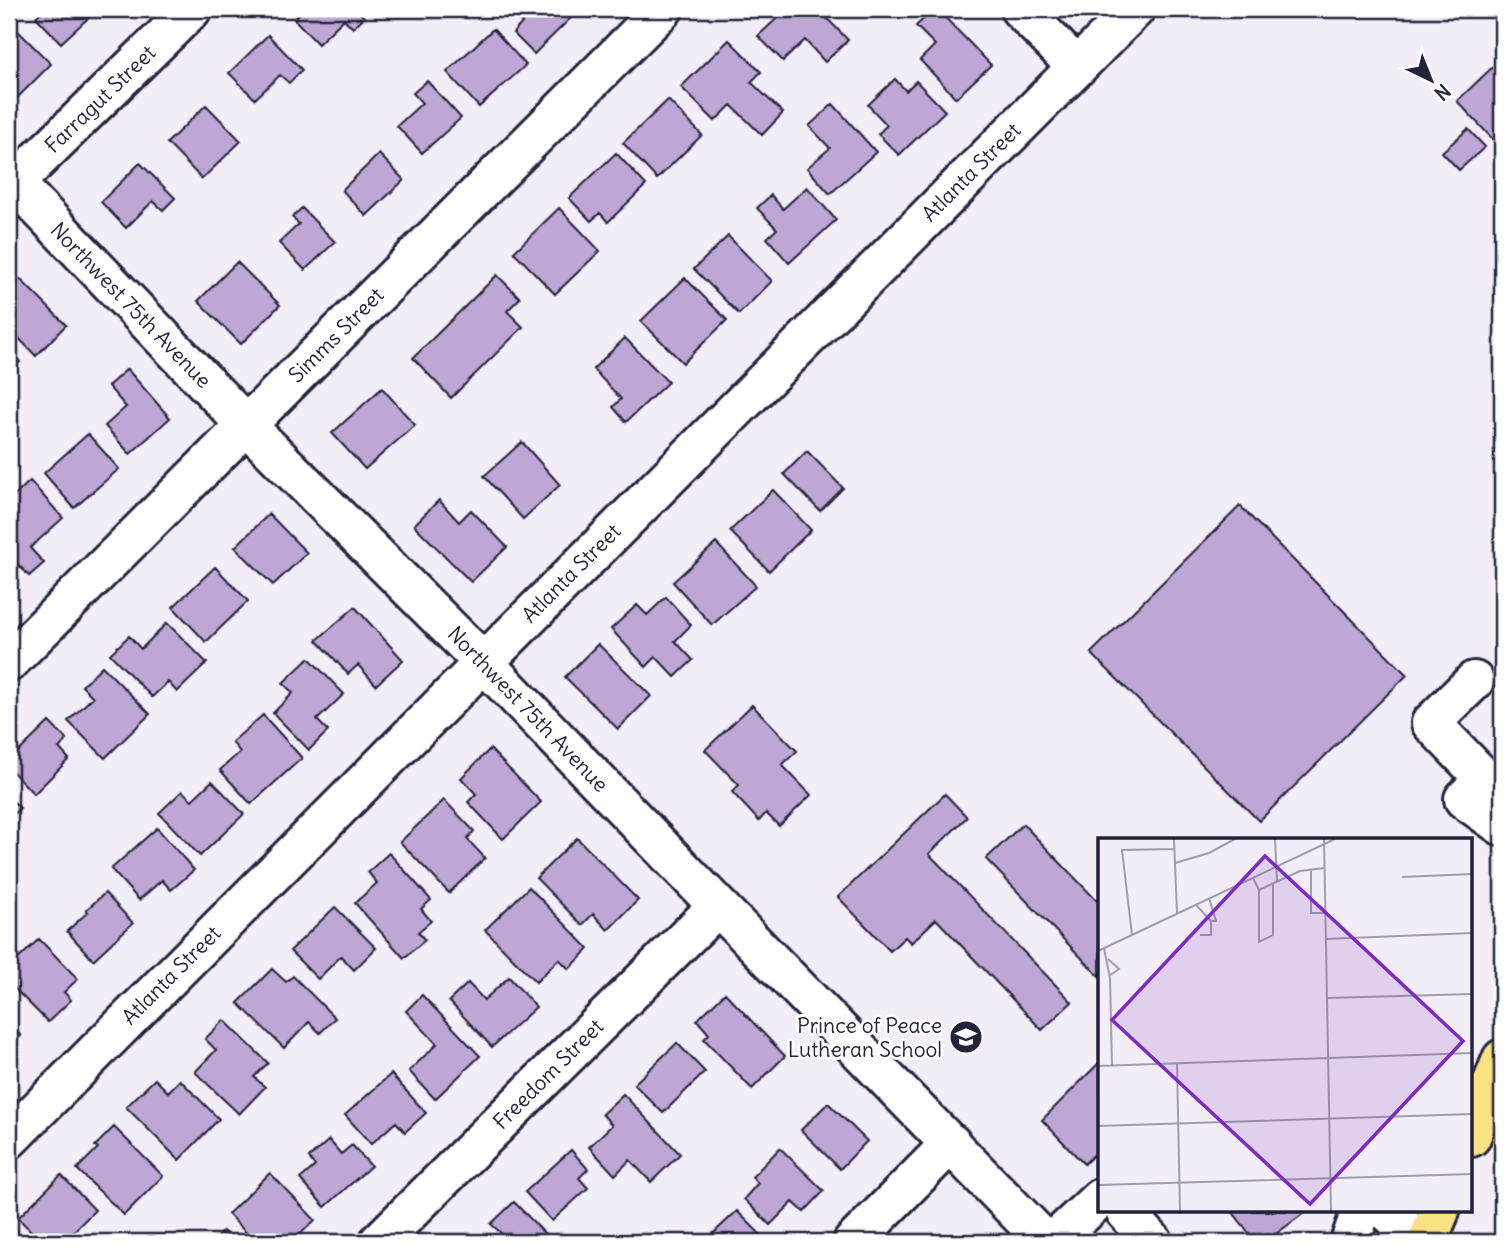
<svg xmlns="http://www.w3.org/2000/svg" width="1511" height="1251" viewBox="0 0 1511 1251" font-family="Delius,sans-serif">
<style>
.building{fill:#bfa7d5;stroke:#22223b;stroke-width:2}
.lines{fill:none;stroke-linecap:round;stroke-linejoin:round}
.minor-casing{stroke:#22223b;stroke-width:44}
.major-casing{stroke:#22223b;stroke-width:44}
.minor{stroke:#fff;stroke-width:38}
.major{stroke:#f8e281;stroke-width:38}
.labels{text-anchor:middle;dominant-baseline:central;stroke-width:6;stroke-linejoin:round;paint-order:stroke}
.street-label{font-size:21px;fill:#22223b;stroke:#fff}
.poi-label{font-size:21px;fill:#22223b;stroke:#fff;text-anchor:end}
.inset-road{fill:none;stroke:#9f9cac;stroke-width:2}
.view{fill:#7b2cbf;fill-opacity:0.15;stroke:#7b2cbf;stroke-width:3.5}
.inset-edge{fill:none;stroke:#22223b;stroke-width:3.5}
</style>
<rect width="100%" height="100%" fill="#f2edf7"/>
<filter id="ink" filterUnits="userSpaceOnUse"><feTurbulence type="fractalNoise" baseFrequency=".0143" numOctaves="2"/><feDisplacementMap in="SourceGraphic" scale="14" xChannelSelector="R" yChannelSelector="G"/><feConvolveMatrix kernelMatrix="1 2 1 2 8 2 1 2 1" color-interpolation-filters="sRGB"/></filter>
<g filter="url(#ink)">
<path class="building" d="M44 9H98L61 43 36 17Z
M304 9H356L364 17 353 28 344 19 318 44 294 19Z
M510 9H580L534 54 513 33 522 23 509 10Z
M787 9H818L848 40 825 62 805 40 783 61 758 36Z
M934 9H937L991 65 956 98 920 60 935 45 916 26Z
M16 29 51 64 12 103 9 100V55L13 50 9 46V36Z
M493 29 526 65 479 107 447 72Z
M268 35 302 70 289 83 280 75 255 99 229 73Z
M729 40 761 72 751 82 783 113 762 135 731 105 715 121 681 87Z
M1502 58V149L1457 101Z
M895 79 906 91 916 81 945 111 899 155 878 134 887 125 868 105Z
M427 81 461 118 422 153 397 126 422 103 413 93Z
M668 100 702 135 657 179 623 143Z
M833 104 876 152 830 194 807 168 830 148 809 126Z
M206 105 241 141 202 179 167 143Z
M1468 129 1485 147 1459 170 1442 152Z
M616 153 646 185 608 222 600 213 591 221 569 198Z
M379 154 404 180 366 216 342 190Z
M140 163 175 198 163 210 153 201 126 228 101 202Z
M807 187 836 220 789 263 767 238 777 229 757 208 771 195 783 209Z
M302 208 335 242 305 270 279 243 299 224 292 217Z
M559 208 600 251 555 294 514 252Z
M728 236 772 281 739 314 694 269Z
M237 262 280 305 241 344 198 301Z
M497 275 520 298 507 311 523 327 451 398 413 358Z
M685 278 727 320 683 363 641 321Z
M20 279 66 325 36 356 9 328V290Z
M625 338 668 382 626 422 613 407 621 399 593 369Z
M9 350 20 362 9 373Z
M127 369 170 418 130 454 105 426 126 407 108 386Z
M382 388 415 425 365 469 332 433Z
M88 434 119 469 74 508 44 473Z
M522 442 560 485 523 519 484 476Z
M807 451 843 488 820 511 784 474Z
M30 481 63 518 30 548 44 563 29 576 9 555V501Z
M773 490 811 530 769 571 730 531Z
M439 500 459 522 471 510 507 547 471 582 414 525Z
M1240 506 1407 675 1259 821 1091 653Z
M269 514 307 553 273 585 235 547Z
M716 543 756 586 712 625 673 582Z
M215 567 248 601 206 642 173 607Z
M666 597 691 625 675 641 693 660 675 677 656 657 646 667 611 629 637 605 647 615Z
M355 607 403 660 376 685 358 665 348 674 317 640Z
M167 623 207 663 177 692 168 682 152 697 110 654 129 636 141 649Z
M598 644 651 696 618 729 565 677Z
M309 658 344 694 317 720 328 731 309 750 273 713 293 693 283 683Z
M102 666 150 714 105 758 68 721 93 697 82 686Z
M752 705 797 751 782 765 811 795 779 826 766 813 759 821 732 792 739 785 705 750Z
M263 715 302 758 251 804 220 770 240 752 232 742Z
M49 722 67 740 59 748 69 759 34 794 9 768V761Z
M490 749 541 802 503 839 468 802 476 794 461 778Z
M212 781 244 814 200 856 159 813 182 791 192 800Z
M945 794 967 817 929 854 1072 1002 1042 1030 936 919 911 943 905 937 890 951 838 897Z
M9 797 20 808 9 819Z
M444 800 474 831 467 839 485 858 449 893 400 842Z
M1023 824 1100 904V977L986 859Z
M157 828 194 870 171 890 162 880 139 900 111 869Z
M577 838 638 900 608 930 593 914 582 925 536 878Z
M389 853 431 900 421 909 431 921 418 932 425 940 404 958 355 903 377 883 368 872Z
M529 887 589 949 569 969 559 959 536 982 485 930Z
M105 893 133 923 93 960 67 931 88 912 86 910Z
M335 907 376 948 354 970 341 956 318 979 290 951Z
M39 939 78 979 64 992 71 1000 48 1022 9 983V968Z
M272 969 286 982 293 976 335 1018 320 1033 309 1022 284 1048 238 1003Z
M509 977 536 1007 492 1047 449 1001 468 983 484 1000Z
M725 993 785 1056 752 1089 704 1039 709 1034 697 1020Z
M422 995 480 1056 435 1099 409 1071 437 1044 406 1011Z
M224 1020 268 1063 254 1077 265 1087 239 1114 195 1072 216 1050 205 1039Z
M9 1023 21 1036 9 1047Z
M677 1043 705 1072 663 1113 634 1084Z
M1100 1062V1149L1084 1164 1042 1120Z
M391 1074 426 1113 405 1132 396 1122 371 1144 345 1115Z
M155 1079 168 1092 180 1080 219 1119 179 1160 126 1107Z
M623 1094 680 1154 651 1182 630 1160 615 1175 589 1147 612 1125 602 1114Z
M828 1103 867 1141 840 1169 801 1130Z
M114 1127 163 1176 124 1215 77 1169 98 1148 95 1146Z
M329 1140 341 1154 352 1145 371 1166 325 1207 300 1179 315 1166 309 1158Z
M780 1148 824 1191 804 1212 793 1202 770 1225 744 1199 758 1183 752 1177Z
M571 1150 588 1169 579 1178 588 1188 552 1221 525 1192Z
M270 1173 315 1220 292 1242H255L228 1214Z
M61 1175 95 1210 69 1236 75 1242H42L18 1218Z
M514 1202 553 1242H494L502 1234 491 1224Z
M737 1211 768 1242H704Z
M1232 1211H1307L1265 1242H1256Z
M223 1231 234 1242H212Z"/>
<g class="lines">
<defs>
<path id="minor" d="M1020 9 1076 66
M9 177 246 425 483 662 718 906 1046 1242
M9 188 192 9
M9 662 663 9
M1474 681 1431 723 1485 779 1502 787
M1485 779 1464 799 1502 826
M9 1139 1135 9
M1125 1211 1153 1242
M1387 1211 1422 1242
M379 1242 718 906
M853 1242 951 1143
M1053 1242 1100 1198
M1350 1242 1361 1211"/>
<path id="major" d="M1471 1137 1502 1059
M1427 1242 1440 1211"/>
</defs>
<use href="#minor" class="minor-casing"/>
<use href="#major" class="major-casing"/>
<use href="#minor" class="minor"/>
<use href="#major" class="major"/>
</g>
</g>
<defs>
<symbol id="school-disc" viewBox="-11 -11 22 22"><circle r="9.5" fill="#22223b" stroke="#fff"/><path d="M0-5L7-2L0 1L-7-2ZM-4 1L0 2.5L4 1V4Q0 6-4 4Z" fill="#fff"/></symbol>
</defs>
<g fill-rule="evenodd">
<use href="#school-disc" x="947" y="1018" width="38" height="38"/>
</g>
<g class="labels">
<g class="street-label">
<text transform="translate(100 99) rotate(-44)">Farragut Street</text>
<text transform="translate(971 172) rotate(-45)">Atlanta Street</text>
<text transform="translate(131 305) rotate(46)">Northwest 75th Avenue</text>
<text transform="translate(336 335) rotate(-45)">Simms Street</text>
<text transform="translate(571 573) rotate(-45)">Atlanta Street</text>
<text transform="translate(528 709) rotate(46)">Northwest 75th Avenue</text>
<text transform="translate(171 975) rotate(-45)">Atlanta Street</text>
<text transform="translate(548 1074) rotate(-45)">Freedom Street</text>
</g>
<g class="poi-label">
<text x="942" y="1025">Prince of Peace<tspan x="942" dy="24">Lutheran School</tspan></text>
</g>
</g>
<g transform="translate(1098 838)">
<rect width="374" height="374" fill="#f2edf7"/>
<path class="inset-road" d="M76 1 79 75M177 1 179 43M226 1 233 374M77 25 111 15 137 1M213 32V75H227M304 39 375 36M155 40 161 52V104L175 97V45M161 52 202 33 226 30M111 60 118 83H113M98 67 113 83V97H102M34 97 24 12 77 11M227 101 375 95M6 110 12 140 14 228M0 113 237 1M10 121 21 131 11 138M229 160 375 156M79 226 82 374M0 228 375 215M0 288 375 276M0 347 375 336"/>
<path class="view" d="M167 18 365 203 212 366 14 182Z"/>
<rect width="374" height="374" class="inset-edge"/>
</g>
<rect width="1511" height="1251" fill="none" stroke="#fff" stroke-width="35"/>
<rect x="18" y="18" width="1476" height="1216" fill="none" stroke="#22223b" stroke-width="2.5" filter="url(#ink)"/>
<g transform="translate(1431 80) rotate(137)" stroke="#ffffff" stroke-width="5" paint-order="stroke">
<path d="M0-5L12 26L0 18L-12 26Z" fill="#22223b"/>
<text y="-10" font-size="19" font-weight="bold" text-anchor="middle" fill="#22223b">N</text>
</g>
</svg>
